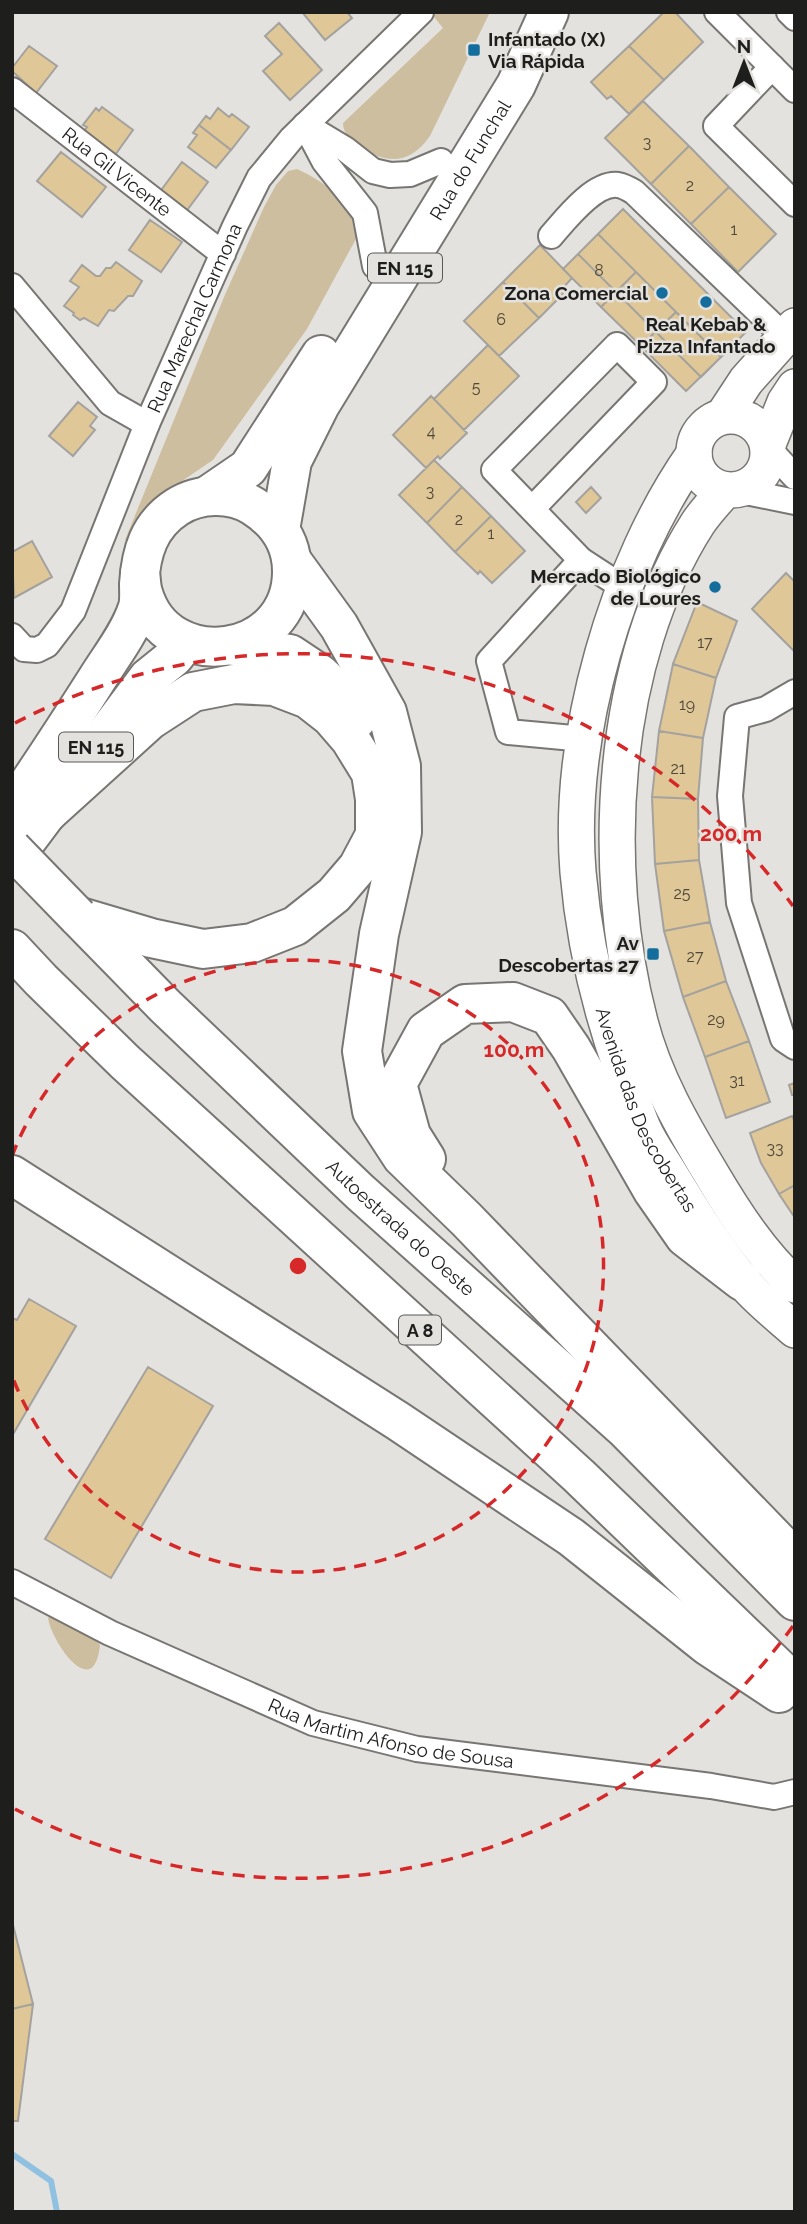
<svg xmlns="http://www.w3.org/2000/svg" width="807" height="2224" viewBox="0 0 807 2224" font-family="Raleway,sans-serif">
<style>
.green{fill:#cdbea0}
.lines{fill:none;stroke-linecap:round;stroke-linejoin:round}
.stream{stroke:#90c1e1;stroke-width:6}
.building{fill:#dfc797;stroke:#a4a29e;stroke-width:2}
.street-casing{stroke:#787672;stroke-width:28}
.secondary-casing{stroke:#787672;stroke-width:38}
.primary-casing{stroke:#787672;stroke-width:42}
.highway-casing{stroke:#787672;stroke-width:42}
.street{stroke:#fff;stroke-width:24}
.secondary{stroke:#fff;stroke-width:35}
.primary{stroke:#fff;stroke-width:38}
.highway{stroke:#fff;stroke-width:38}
.highway-bridge-casing{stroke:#787672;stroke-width:42;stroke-linecap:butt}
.highway-bridge{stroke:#fff;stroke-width:38}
.ring{fill:none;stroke:#d62828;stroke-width:3.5;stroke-dasharray:12 9}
.poi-dot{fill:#136e9d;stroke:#e4e2de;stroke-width:2.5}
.labels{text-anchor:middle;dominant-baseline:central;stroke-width:5;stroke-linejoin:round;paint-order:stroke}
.number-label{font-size:16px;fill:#4e483b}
.shield{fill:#e4e2de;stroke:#595956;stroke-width:2}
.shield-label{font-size:18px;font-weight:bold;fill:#1e1e1c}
.poi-label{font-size:19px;font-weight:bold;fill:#1e1e1c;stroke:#e4e2de;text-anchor:end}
.street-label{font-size:19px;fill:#1e1e1c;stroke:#e4e2de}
.centre{fill:#d62828;stroke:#e4e2de;stroke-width:3.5}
.ring-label{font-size:21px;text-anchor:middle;font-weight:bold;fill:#d62828;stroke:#e4e2de;stroke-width:5;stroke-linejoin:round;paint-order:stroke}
</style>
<rect width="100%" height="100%" fill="#e4e2de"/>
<path class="green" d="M430 12H490L430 136C410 165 385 165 358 145 350 139 343 133 343 123L443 28Z
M297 169C324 181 356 204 357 237L307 329 213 460 154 500 141 519 132 541 125 540 224 297 264 207 276 185 288 171Z
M51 1614 93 1636 100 1645C94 1703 52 1643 48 1618Z"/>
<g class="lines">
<path class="stream" d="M12 2154 51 2181 57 2212"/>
</g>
<path class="building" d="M302 12H347L352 18 325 40Z
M664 12H675L703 42 664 80 629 46Z
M279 23 322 70 290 100 263 71 282 54 265 36Z
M29 46 57 66 36 93 12 71V68Z
M629 46 664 80 629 114 611 96 607 99 591 82Z
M643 101 689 146 651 184 605 138Z
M102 107 133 130 115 155 84 131 87 127 83 125 96 108 99 111Z
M218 108 229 117 232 114 249 127 231 150 199 125 206 116 210 119Z
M199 125 231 150 216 168 188 147 197 135 193 133Z
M689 146 729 187 691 224 651 184Z
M61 152 106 187 82 217 37 181Z
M182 162 208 182 185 213 159 193Z
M729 187 776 234 738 272 691 224Z
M623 209 746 332 701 377 578 254Z
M150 220 182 242 161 272 129 250Z
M598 234 636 272 601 307 563 269Z
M540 245 572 278 562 289 565 292 539 318 503 282Z
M116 262 142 281 133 296H128L114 311 109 310 98 326 84 318 80 320 73 315 74 313 64 306 79 287 70 281 82 265 96 276H100L106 268H111Z
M636 272 676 312 641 346 601 307Z
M503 282 539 318 499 356 464 321Z
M676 312 721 357 686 391 641 346Z
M488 345 519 376 464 430 434 399Z
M431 396 467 433 440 459 438 456 426 468 393 435Z
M78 402 97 417 90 426 95 430 73 456 49 436Z
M434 460 462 487 427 523 399 495Z
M462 487 491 516 455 552 427 523Z
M591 487 601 498 586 513 576 502Z
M491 516 525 551 492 583 480 571 478 574 455 552Z
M32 541 52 577 14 598 12 552Z
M786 573 795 582V652L752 609Z
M697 602 737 621 716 678 673 664Z
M673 664 716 678 703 738 659 731Z
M659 731 703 738 698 799 652 797Z
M652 797 698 799 699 860 655 864Z
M699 860 710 922 664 931 655 864Z
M710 922 726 981 683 997 664 931Z
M726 981 749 1041 705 1057 683 997Z
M749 1041 770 1102 726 1118 705 1057Z
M795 1083V1095H792L789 1085Z
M792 1116 795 1122V1185L779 1194 761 1163 750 1133Z
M795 1185V1218L779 1194Z
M29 1299 76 1326 12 1436V1318L17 1320Z
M148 1367 213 1406 111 1578 45 1539Z
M12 1921 33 2004 12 2009Z
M33 2004 18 2121H12V2009Z"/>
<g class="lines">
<defs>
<g id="street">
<path d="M717 12 795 90"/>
<path d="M789 12 795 18"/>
<path d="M772 67 716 126 795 204"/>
<path id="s1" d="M12 90 223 254"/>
<path d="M551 236C565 220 594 182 618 185 624 186 629 189 634 192L785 337"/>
<path d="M375 266 365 213 324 161 305 125 345 149 373 171 390 175 410 174 441 161"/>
<path d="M12 286 110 403 147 424"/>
<path d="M768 448 795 477"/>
<path d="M736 490 795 502"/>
<path d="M532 509 654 382 617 345 494 470 581 560 624 588"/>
<path d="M581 560 489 661 508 732 584 739"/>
<path id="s2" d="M12 636 24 649 37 650 47 645 73 611 147 424 235 226 259 178 292 138 421 12"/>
<path d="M795 692 766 709 737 717 730 796 739 903 783 1039 795 1047"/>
<path id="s3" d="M12 1582 110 1633 313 1723 417 1749 711 1786 774 1797 795 1792"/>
</g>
<g id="secondary">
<circle cx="731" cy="453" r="37"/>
<path d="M723 416 746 381 795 326"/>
<path d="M768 444 785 402 795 387"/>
<path id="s4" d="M694 454C616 565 567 736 578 872 584 942 599 1007 623 1073 630 1091 635 1110 643 1128 650 1144 661 1159 670 1174 692 1210 714 1246 741 1279 756 1298 777 1314 795 1330"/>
<path d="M725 490C716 501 706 511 698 523 610 660 599 867 640 1022 654 1077 683 1127 712 1175 735 1214 761 1254 795 1285"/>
</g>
<g id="primary">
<path d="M207 496 248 468 321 355"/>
<path id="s5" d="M280 530 292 461 320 405 516 85 549 12"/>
<path d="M12 808C41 766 69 723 97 679 110 658 129 634 137 610 140 603 139 592 139 584 141 552 149 525 177 507 199 493 231 492 253 506 277 521 292 542 292 571 293 658 167 676 143 593 141 587 141 579 140 572"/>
<path d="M12 860 148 678 174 657 186 642"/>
</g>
<g id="highway">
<path d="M292 561 339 626 387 712 401 766 402 832 379 934 362 1051 372 1111 402 1157 466 1219 795 1559"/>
<path d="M234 646 290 654 320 674 343 696 356 720"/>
<path d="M43 817 150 720 193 692 234 684 274 686 308 699 331 717 350 739 371 773 375 799V835L358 867 334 895 295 926 252 943 203 949 151 938 80 917"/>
<path id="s6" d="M78 917 165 1006 360 1192 624 1428 795 1601"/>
<path d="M12 949 41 980 125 1062 579 1476 795 1684"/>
<path d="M426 1159 411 1135 397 1084 426 1031 465 1004 513 1002 549 1016 571 1048 653 1191 685 1237 742 1281"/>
<path d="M12 1175 398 1421 571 1537 708 1646 779 1693"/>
</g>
</defs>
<use href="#street" class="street-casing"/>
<use href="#secondary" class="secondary-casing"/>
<use href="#primary" class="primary-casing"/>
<use href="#highway" class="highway-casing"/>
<use href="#street" class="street"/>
<use href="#secondary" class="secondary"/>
<use href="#primary" class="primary"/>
<use href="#highway" class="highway"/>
<defs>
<path id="highway-bridge" d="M12 849 78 917"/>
</defs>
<use href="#highway-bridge" class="highway-bridge-casing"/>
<use href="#highway-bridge" class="highway-bridge"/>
</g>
<g class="ring">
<path d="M12 1156A306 306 0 1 1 12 1376"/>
<path d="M793 1626A612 612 0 0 1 15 1809M15 723A612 612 0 0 1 793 906"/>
</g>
<g class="poi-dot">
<rect x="467" y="43" width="14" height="14" rx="3.5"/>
<circle cx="662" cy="293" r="7"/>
<circle cx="706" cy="302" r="7"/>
<circle cx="715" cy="587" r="7"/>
<rect x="646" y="947" width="14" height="14" rx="3.5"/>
</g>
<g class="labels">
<g class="number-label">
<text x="647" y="142">3</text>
<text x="690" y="185">2</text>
<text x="734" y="229">1</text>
<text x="599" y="270">8</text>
<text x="501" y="319">6</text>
<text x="476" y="387">5</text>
<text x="431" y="431">4</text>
<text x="430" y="491">3</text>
<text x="459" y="519">2</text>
<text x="491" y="533">1</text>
<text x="705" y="642">17</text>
<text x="687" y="704">19</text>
<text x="678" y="768">21</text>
<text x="682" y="893">25</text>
<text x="695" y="956">27</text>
<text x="716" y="1019">29</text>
<text x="737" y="1080">31</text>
<text x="775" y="1148">33</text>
</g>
<g class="shield">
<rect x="368" y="253.5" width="74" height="29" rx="5"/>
<rect x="59" y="732.5" width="74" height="29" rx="5"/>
<rect x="399" y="1315.5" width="42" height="29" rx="5"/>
</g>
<g class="shield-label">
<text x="405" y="268">EN 115</text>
<text x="96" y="747">EN 115</text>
<text x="420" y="1330">A 8</text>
</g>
<g class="poi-label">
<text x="488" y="39" text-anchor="start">Infantado (X)<tspan x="488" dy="22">Via Rápida</tspan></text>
<text x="648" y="293">Zona Comercial</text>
<text x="706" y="324" text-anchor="middle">Real Kebab &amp;<tspan x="706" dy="22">Pizza Infantado</tspan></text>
<text x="701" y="576">Mercado Biológico<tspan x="701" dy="22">de Loures</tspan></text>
<text x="639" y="943">Av<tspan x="639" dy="22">Descobertas 27</tspan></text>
</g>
<g class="street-label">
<text stroke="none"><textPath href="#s5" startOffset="420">Rua do Funchal</textPath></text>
<text stroke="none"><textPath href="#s1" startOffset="133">Rua Gil Vicente</textPath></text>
<text stroke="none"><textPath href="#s2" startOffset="402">Rua Marechal Carmona</textPath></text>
<text stroke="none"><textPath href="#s4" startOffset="691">Avenida das Descobertas</textPath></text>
<text stroke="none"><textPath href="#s6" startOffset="448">Autoestrada do Oeste</textPath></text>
<text stroke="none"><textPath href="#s3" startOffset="411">Rua Martim Afonso de Sousa</textPath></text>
</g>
</g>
<circle cx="298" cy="1266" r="10" class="centre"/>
<g class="ring-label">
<text x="731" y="841">200 m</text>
<text x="514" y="1057">100 m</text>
</g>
<rect width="807" height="2224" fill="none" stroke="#1e1e1c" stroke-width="28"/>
<g transform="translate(744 63)" stroke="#e4e2de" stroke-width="5" paint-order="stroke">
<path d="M0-5L12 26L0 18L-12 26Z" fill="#1e1e1c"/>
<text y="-10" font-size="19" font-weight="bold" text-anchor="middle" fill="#1e1e1c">N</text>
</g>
</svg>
